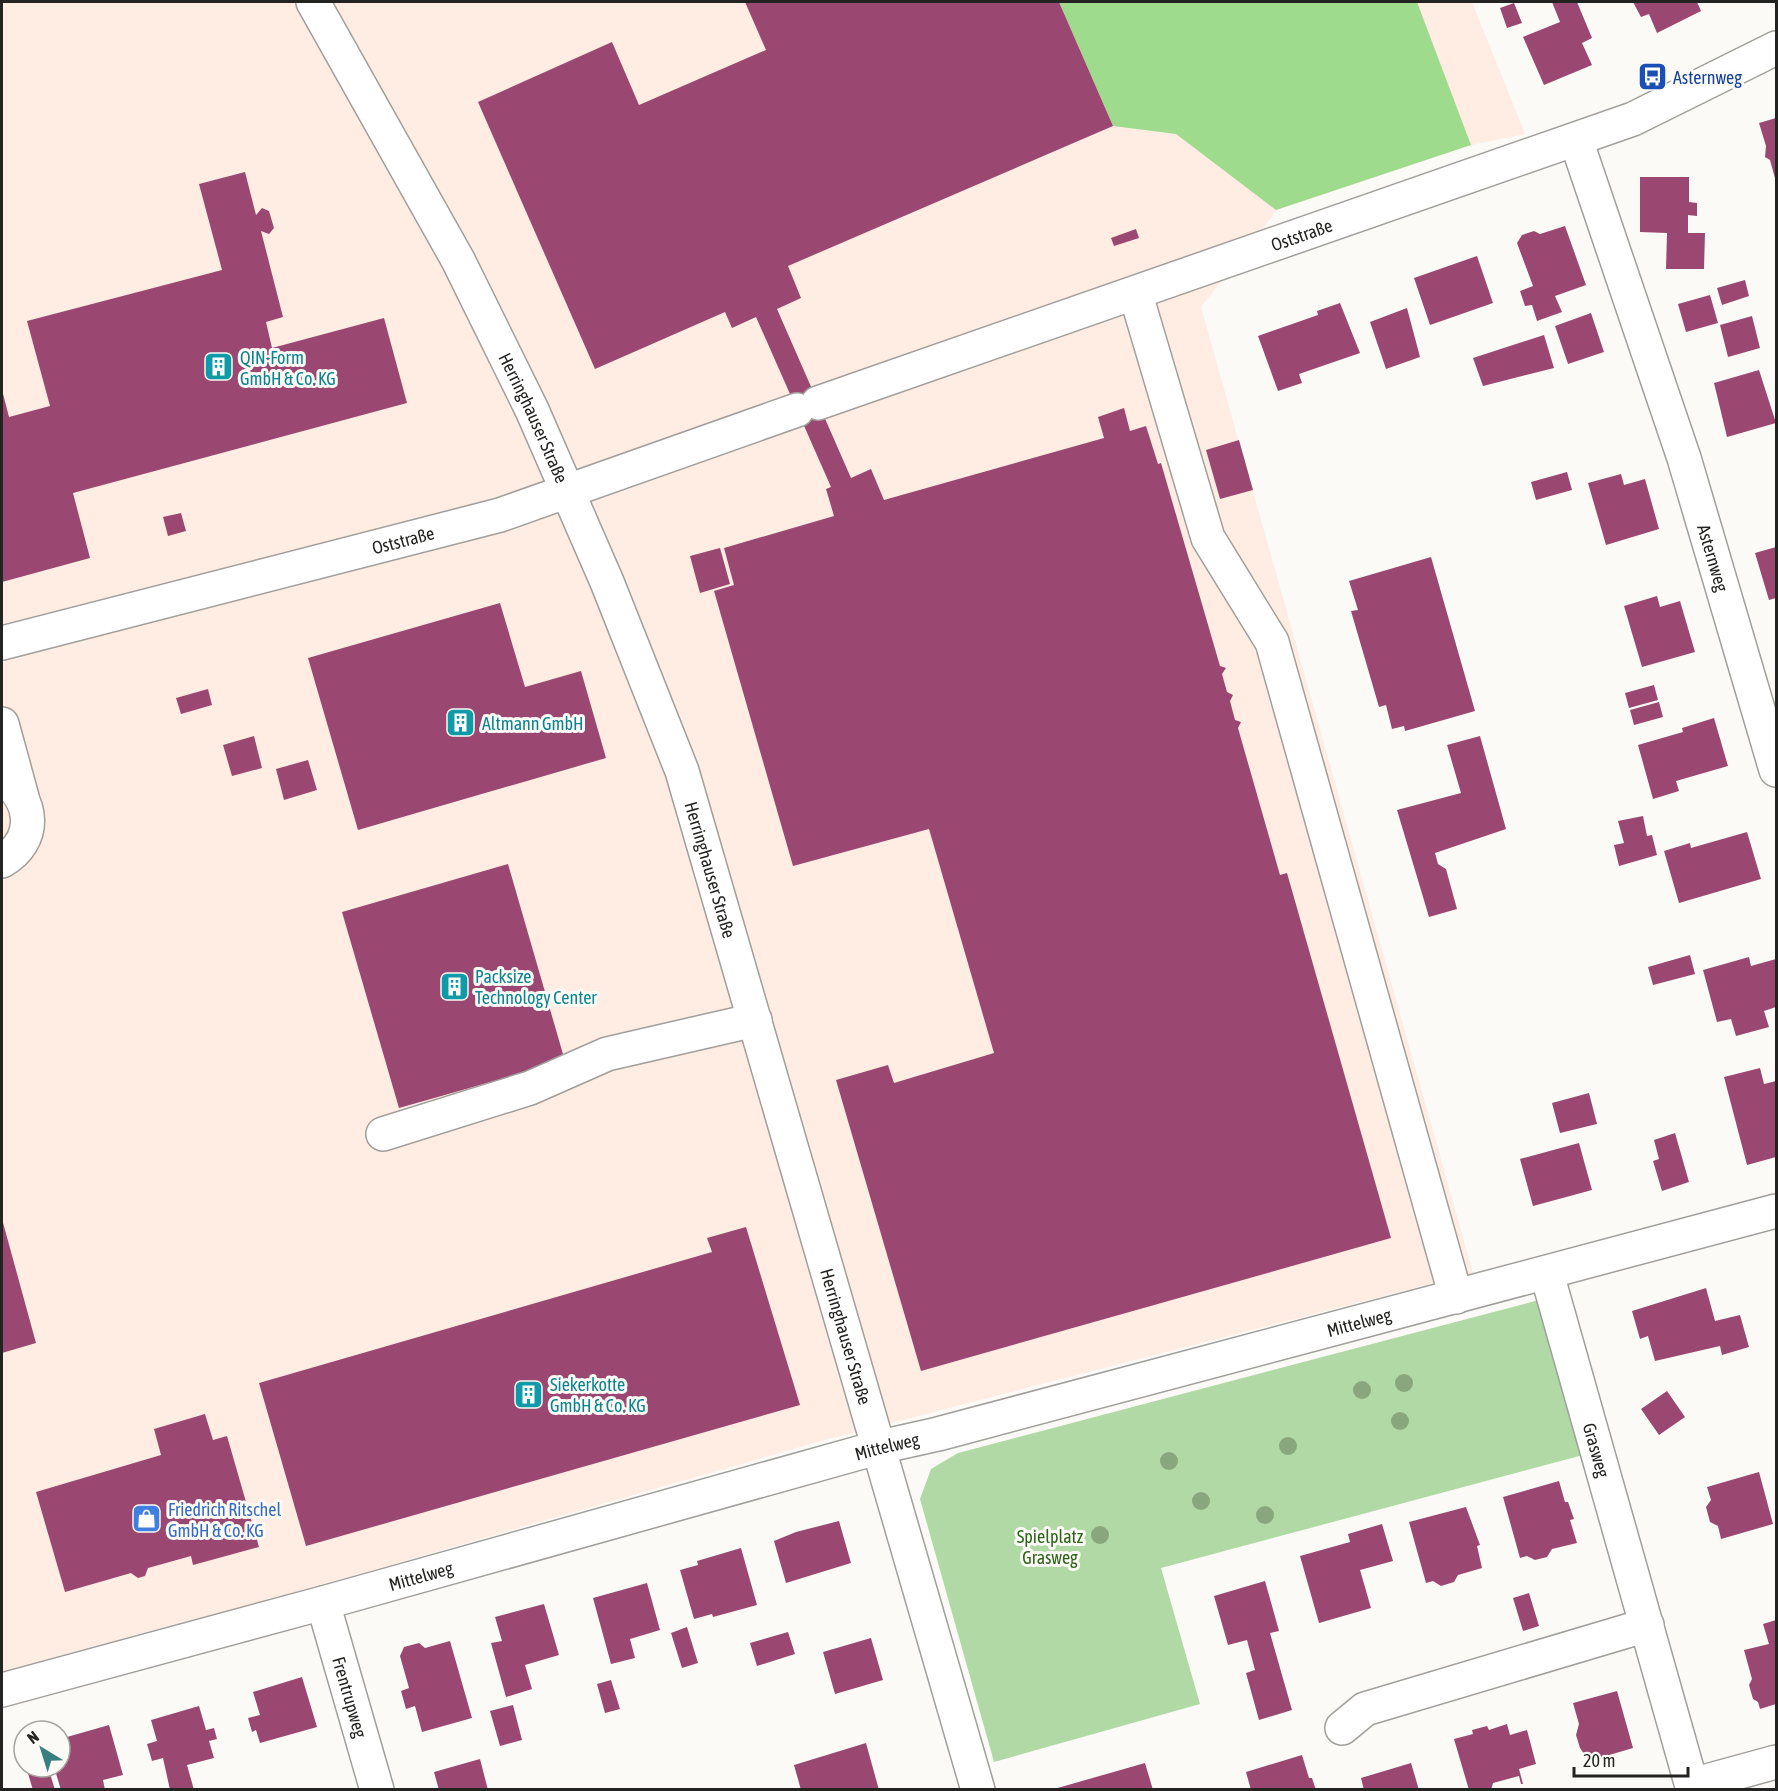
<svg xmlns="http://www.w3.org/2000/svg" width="1778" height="1791" viewBox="0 0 1778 1791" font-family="'Asap Condensed',sans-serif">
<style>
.industrial{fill:#ffece3}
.green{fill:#b1d9a5}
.forest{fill:#9fdb8d}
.building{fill:#9a4772}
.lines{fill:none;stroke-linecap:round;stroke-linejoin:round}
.minor-casing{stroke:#a09f9b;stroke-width:36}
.minor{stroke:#fff;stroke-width:33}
.tree{fill:#89a77c}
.labels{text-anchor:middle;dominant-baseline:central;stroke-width:6;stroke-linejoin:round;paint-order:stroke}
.transit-label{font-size:18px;fill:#164399;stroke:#fbfaf6;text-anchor:start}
.street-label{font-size:18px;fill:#232321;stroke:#fbfaf6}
.culture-label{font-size:18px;fill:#0d838f;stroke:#fbfaf6;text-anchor:start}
.shop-label{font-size:18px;fill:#366cbe;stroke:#fbfaf6;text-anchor:start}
.park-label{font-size:18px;fill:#2c6318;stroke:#fbfaf6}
</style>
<rect width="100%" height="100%" fill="#fbfaf6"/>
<path class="industrial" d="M2 2H1472L1525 134 1471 145 1277 210 1201 307 1473 1273 821 1441 300 1591 2 1671Z"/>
<path class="green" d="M1539 1300 1583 1455 1161 1568 1200 1704 994 1762 920 1499 931 1469 958 1453Z"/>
<path class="forest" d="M1059 2H1417L1471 145 1276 210 1176 134 1113 126Z"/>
<path class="building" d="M745 2H1059L1113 126 788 266 801 298 777 309 851 478 871 469 884 500 1104 438 1098 417 1124 408 1130 431 1146 426 1158 464 1161 463 1220 666 1226 668 1222 674 1227 692 1233 695 1230 701 1235 720 1241 722 1238 728 1280 875 1287 873 1391 1238 921 1371 836 1080 888 1065 894 1083 994 1053 929 829 793 866 714 591 734 585 724 548 834 516 826 489 831 487 756 317 732 328 725 312 595 369 478 102 612 42 639 105 766 50Z
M1552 2H1577L1592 38 1582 43 1592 65 1544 85 1523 37 1560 22Z
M1633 2H1697L1701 11 1657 33 1649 14 1641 17Z
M1514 3 1522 23 1507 28 1500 8Z
M1776 118V182L1770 160 1765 157 1766 146 1759 123Z
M245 172 256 215 262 208 269 211 274 228 269 234 261 231 283 317 266 322 272 348 384 318 407 403 73 493 90 558 2 582V390L9 417 50 406 27 321 222 270 199 184Z
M1640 177H1689V202L1697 203V216L1688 215V233H1705L1704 269H1666L1667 233 1640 232Z
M1565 226 1586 285 1555 296 1562 312 1537 321 1532 305 1525 306 1520 291 1533 286 1517 243 1522 235 1534 231 1540 234Z
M1136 229 1139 238 1114 246 1111 238Z
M1477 256 1493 303 1430 325 1414 278Z
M1745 280 1749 296 1722 305 1717 288Z
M1710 295 1718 323 1686 332 1678 304Z
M1340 303 1360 353 1299 374 1302 383 1278 391 1258 336 1318 315 1317 311Z
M1407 308 1420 357 1386 369 1370 322Z
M1591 313 1604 352 1568 364 1555 326Z
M1752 316 1760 348 1728 357 1720 325Z
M1544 335 1554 368 1483 386 1473 358Z
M1759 370 1776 423 1727 437 1714 383Z
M1239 440 1253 490 1220 499 1206 450Z
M1567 472 1572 490 1536 500 1531 482Z
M1621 474 1624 485 1645 479 1659 529 1606 545 1588 483Z
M181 513 186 531 168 536 163 517Z
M1776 547V598L1769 600 1755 553Z
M720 548 730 584 700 593 690 556Z
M1431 557 1475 711 1405 731 1404 726 1392 729 1386 705 1379 707 1351 611 1358 610 1349 581Z
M1657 596 1660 607 1680 601 1695 652 1642 667 1624 606Z
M500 603 525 687 581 671 606 758 358 830 308 658Z
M1654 685 1658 700 1629 708 1625 693Z
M208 689 212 705 181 714 176 698Z
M1659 702 1663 717 1634 725 1630 710Z
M1714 718 1728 766 1676 781 1679 791 1653 799 1638 745 1683 732 1682 728Z
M254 736 262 768 232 776 223 745Z
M1480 736 1506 829 1435 853 1438 864 1446 869 1457 909 1429 917 1397 810 1461 793 1447 745Z
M308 760 317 790 284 800 276 769Z
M1643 816 1647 836 1652 835 1657 855 1619 866 1614 845 1624 843 1618 821Z
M1747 832 1761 879 1679 903 1664 851 1690 843 1691 848Z
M508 864 565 1061 399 1108 342 912Z
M1690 955 1695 974 1653 985 1648 967Z
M1749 957 1751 966 1776 959V1007L1764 1011 1769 1027 1736 1036 1731 1019 1717 1022 1703 970Z
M1760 1068 1764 1084 1776 1081V1157L1747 1165 1724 1077Z
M1589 1093 1597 1124 1560 1133 1552 1103Z
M1675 1133 1689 1182 1662 1191 1653 1161 1659 1159 1654 1140Z
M1579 1143 1592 1190 1533 1206 1520 1159Z
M2 1219 36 1343 2 1353Z
M746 1227 800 1405 306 1546 259 1383 712 1252 707 1238Z
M1706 1288 1715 1321 1740 1315 1749 1347 1722 1355 1720 1346 1655 1361 1648 1336 1640 1339 1632 1311Z
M1667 1391 1685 1417 1659 1435 1641 1409Z
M205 1414 213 1440 227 1436 259 1547 193 1565 191 1556 148 1568 145 1576 138 1578 131 1573 65 1592 36 1492 161 1455 154 1429Z
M1759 1472 1773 1524 1721 1539 1718 1526 1710 1522 1706 1507 1711 1500 1707 1487Z
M1559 1481 1565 1502H1568L1574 1519 1570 1520 1577 1543 1552 1549 1547 1557 1535 1560 1527 1556 1520 1558 1503 1497Z
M1466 1507 1480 1545 1477 1546 1482 1568 1458 1575 1454 1582 1441 1586 1433 1581 1426 1583 1409 1522Z
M839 1521 851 1563 786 1583 774 1541 796 1532Z
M1382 1524 1393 1561 1360 1570 1371 1608 1319 1623 1300 1556 1350 1542 1348 1534Z
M741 1548 757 1605 713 1617 712 1614 694 1619 680 1570 698 1565 697 1561Z
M1265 1581 1279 1631 1270 1633 1292 1710 1259 1720 1246 1673 1255 1670 1247 1640 1228 1645 1214 1596Z
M647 1583 660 1630 630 1639 635 1658 611 1664 593 1598Z
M1529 1593 1539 1626 1523 1631 1513 1598Z
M544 1604 559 1655 525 1665 532 1689 506 1697 491 1643 502 1641 495 1617Z
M1776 1620V1704L1760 1709 1758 1702 1753 1699 1749 1685 1752 1679 1744 1650 1769 1644 1763 1624Z
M687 1627 698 1663 682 1668 671 1633Z
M788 1632 795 1654 757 1666 750 1643Z
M871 1638 883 1680 835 1694 823 1652Z
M450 1641 472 1718 422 1732 415 1706 406 1709 401 1691 409 1688 400 1656 404 1647 419 1643 425 1648Z
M302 1677 317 1727 260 1743 256 1730 252 1732 248 1718 260 1715 253 1692Z
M611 1680 620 1709 605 1713 597 1684Z
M1617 1691 1633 1748 1589 1761 1580 1748 1576 1735 1579 1724 1573 1703Z
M513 1705 522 1740 500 1746 490 1711Z
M199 1706 206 1730 214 1728 217 1739 209 1741 214 1758 187 1765 194 1790H170L163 1758 152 1761 147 1744 157 1741 151 1720Z
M1507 1724 1510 1735 1527 1730 1536 1764 1519 1769 1523 1784H1521L1519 1776 1493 1783 1491 1790H1469L1454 1739 1473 1734 1472 1730 1487 1726 1489 1730Z
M109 1725 123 1775 103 1780 105 1790H61L54 1767H60V1758L64 1757 60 1739Z
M866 1743 879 1790H801L794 1765Z
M1302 1755 1309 1778H1312L1316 1790H1251L1246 1772Z
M480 1759 488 1790H439L434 1772Z
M1145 1763 1153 1790H1054V1789Z
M1411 1763 1419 1790H1364L1361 1778Z
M26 1767H48L55 1790H33Z"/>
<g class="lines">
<defs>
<g id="minor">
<path id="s1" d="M313 2 458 260 532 410 607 582 682 771 978 1790"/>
<path id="s2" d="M1576 140 1684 458 1776 770"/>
<path d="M1136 295 1208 538 1272 642 1456 1297"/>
<path id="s3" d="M818 403 1633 119 1776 48"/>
<path id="s4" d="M2 643 500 515 797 410"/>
<path d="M2 724 22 797"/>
<path d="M2 778C34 799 38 840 2 861"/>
<path d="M383 1134 530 1088 607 1054 755 1020"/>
<path id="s5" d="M1547 1274 1693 1790"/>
<path id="s6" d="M323 1603 377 1790"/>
<path id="s7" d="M2 1690 323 1603 880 1447 938 1434 1776 1211"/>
<path d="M1342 1728 1365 1709 1647 1625"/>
<path d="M1692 1785 1776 1762"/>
</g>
</defs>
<use href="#minor" class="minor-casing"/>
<use href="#minor" class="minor"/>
</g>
<g class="tree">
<circle cx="1404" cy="1383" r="9"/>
<circle cx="1362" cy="1390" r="9"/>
<circle cx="1400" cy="1421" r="9"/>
<circle cx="1288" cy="1446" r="9"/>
<circle cx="1169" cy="1461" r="9"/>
<circle cx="1201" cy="1501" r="9"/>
<circle cx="1265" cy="1515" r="9"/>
<circle cx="1100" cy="1535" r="9"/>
</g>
<defs>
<symbol id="bus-square" viewBox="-11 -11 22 22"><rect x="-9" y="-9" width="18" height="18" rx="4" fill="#1a4fb4" stroke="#fbfaf6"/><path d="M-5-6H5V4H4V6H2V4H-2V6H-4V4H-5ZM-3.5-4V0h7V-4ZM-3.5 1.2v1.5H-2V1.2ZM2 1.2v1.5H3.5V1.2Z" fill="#fff"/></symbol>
<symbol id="building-square" viewBox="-11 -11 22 22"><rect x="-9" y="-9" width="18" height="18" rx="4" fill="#0f9aa8" stroke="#fbfaf6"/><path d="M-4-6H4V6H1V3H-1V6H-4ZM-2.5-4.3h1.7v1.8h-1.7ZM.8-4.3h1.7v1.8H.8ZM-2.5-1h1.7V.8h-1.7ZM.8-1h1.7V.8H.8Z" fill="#fff"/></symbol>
<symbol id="shop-square" viewBox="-11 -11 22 22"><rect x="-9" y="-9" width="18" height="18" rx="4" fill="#3f7fe0" stroke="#fbfaf6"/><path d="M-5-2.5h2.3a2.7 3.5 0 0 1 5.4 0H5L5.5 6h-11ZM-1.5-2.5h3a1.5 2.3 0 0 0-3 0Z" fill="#fff"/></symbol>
</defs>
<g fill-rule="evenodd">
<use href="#bus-square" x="1636" y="60" width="33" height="33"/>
<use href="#building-square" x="202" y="350" width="33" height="33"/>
<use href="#building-square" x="444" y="706" width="33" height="33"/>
<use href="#building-square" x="438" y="970" width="33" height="33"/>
<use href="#building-square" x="512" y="1378" width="33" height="33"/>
<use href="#shop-square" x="130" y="1502" width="33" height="33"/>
</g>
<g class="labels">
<g class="transit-label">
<text x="1673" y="77">Asternweg</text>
</g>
<g class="street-label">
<text stroke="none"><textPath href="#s3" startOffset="512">Oststraße</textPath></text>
<text stroke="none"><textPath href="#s1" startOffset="471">Herringhauser Straße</textPath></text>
<text stroke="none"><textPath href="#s4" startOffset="414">Oststraße</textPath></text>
<text stroke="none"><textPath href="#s2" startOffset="440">Asternweg</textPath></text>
<text stroke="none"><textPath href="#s1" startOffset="957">Herringhauser Straße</textPath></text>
<text stroke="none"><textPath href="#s7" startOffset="1406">Mittelweg</textPath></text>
<text stroke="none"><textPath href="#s1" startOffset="1443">Herringhauser Straße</textPath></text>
<text stroke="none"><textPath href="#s7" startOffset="918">Mittelweg</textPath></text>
<text stroke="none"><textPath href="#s5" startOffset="183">Grasweg</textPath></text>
<text stroke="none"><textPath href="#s7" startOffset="434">Mittelweg</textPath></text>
<text stroke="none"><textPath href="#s6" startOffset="98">Frentrupweg</textPath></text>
</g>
<g class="culture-label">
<text x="240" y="357">QIN-Form<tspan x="240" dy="21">GmbH &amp; Co. KG</tspan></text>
<text x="482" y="723">Altmann GmbH</text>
<text x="475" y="976">Packsize<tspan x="475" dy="21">Technology Center</tspan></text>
<text x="550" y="1384">Siekerkotte<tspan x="550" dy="21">GmbH &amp; Co. KG</tspan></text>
</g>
<g class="shop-label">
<text x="168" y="1509">Friedrich Ritschel<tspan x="168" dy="21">GmbH &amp; Co. KG</tspan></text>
</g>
<g class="park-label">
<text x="1050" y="1536">Spielplatz<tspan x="1050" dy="21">Grasweg</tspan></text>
</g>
</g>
<rect width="1778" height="1791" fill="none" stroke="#232321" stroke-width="6"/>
<g transform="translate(42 1749) rotate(322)"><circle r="28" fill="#fbfaf6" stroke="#a5a4a1" stroke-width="1.5"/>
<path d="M0-4.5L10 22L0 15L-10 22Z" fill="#388080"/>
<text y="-9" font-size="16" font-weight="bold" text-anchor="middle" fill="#232321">N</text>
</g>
<path d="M1574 1767v9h114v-9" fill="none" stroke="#232321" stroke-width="3"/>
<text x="1583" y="1767" font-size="18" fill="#232321" stroke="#fbfaf6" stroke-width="4.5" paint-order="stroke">20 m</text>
</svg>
